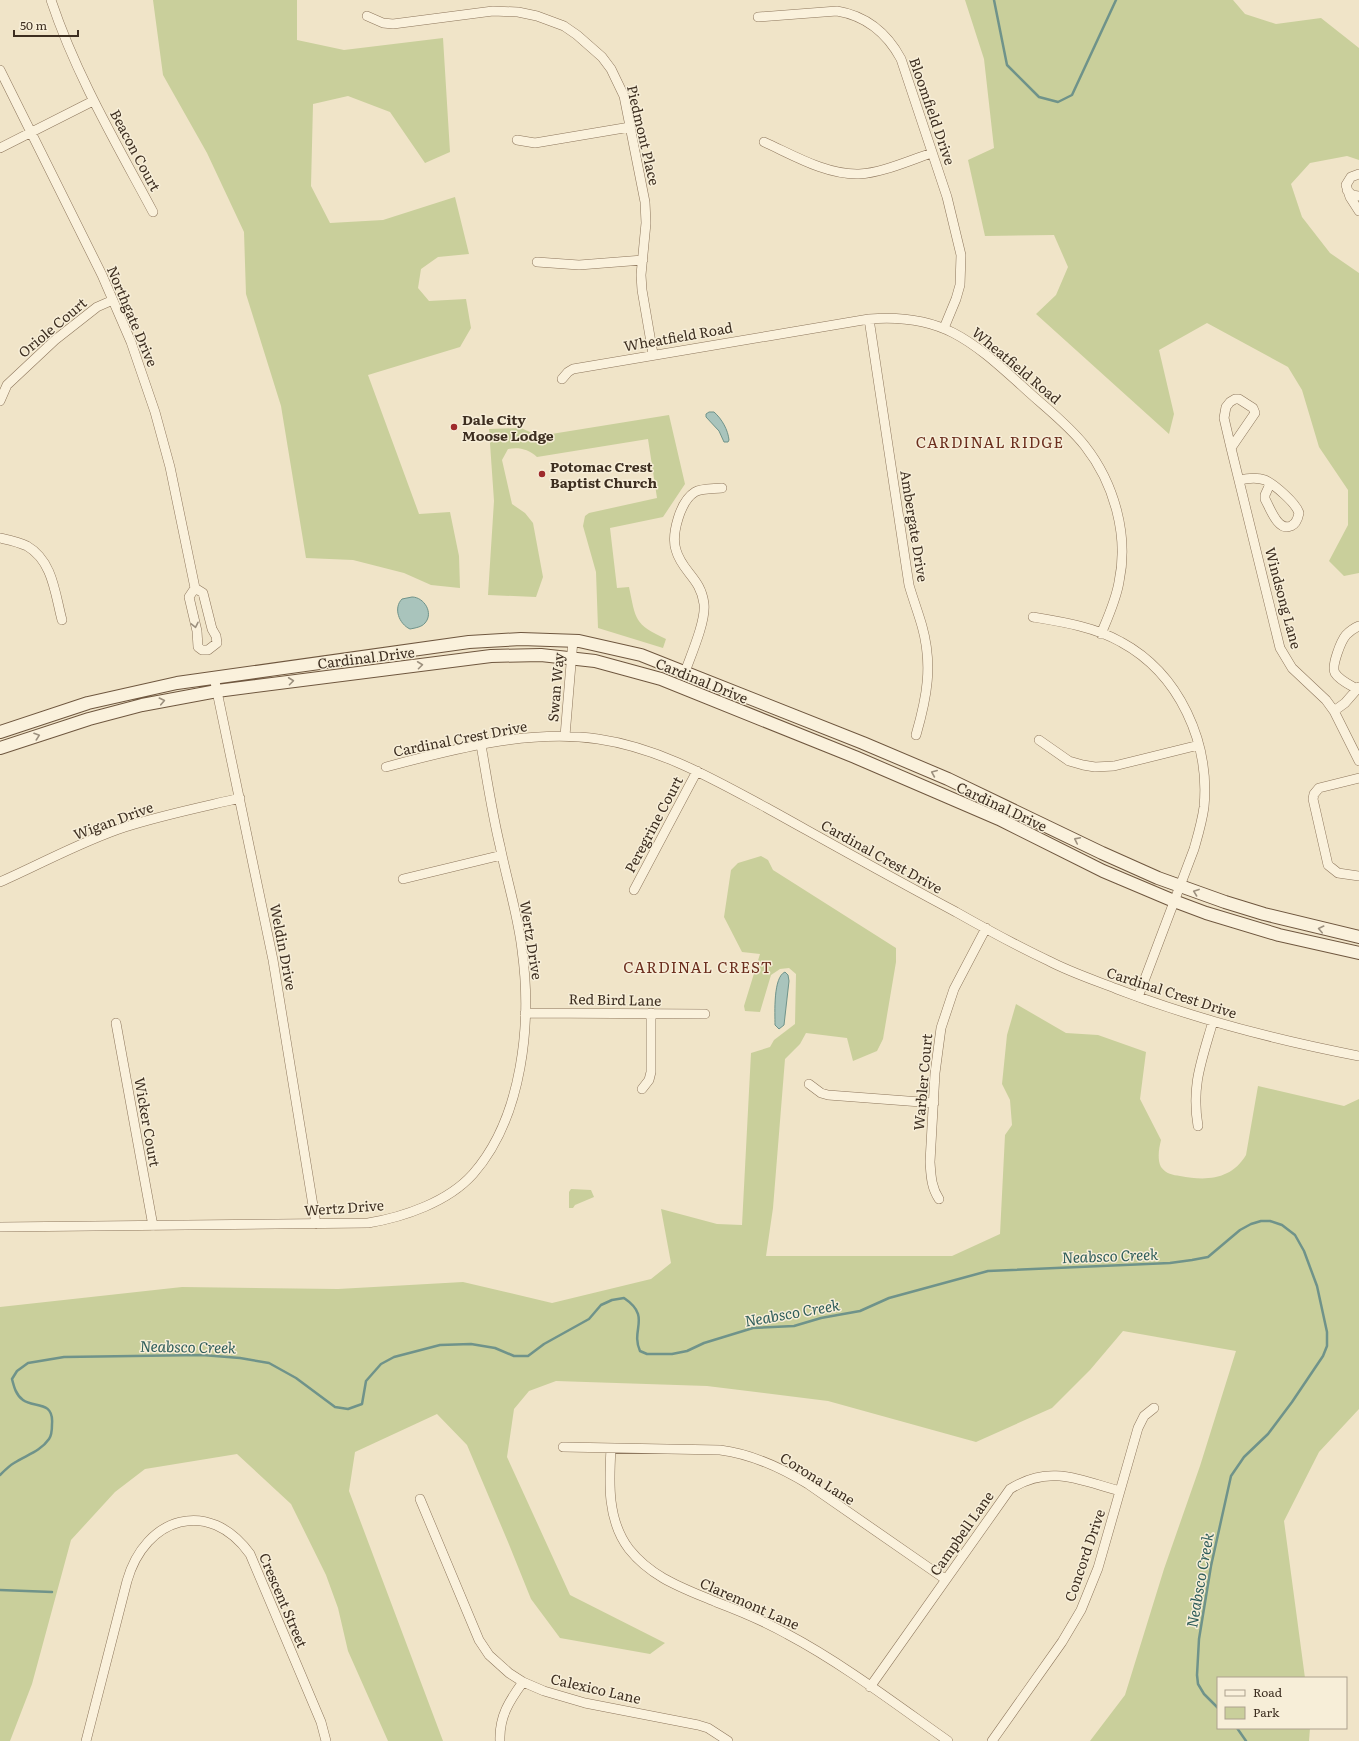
<svg xmlns="http://www.w3.org/2000/svg" width="1359" height="1741" viewBox="0 0 1359 1741" font-family="Literata,serif">
<style>
.green{fill:#c9cf9b}
.water{fill:#a9c4bc;stroke:#6f938a}
.lines{fill:none;stroke-linecap:round;stroke-linejoin:round}
.stream{stroke:#6f938a;stroke-width:2.5}
.minor-casing{stroke:#8d765c;stroke-width:10}
.secondary-casing{stroke:#6f573f;stroke-width:14}
.minor{stroke:#faf1dc;stroke-width:9}
.secondary{stroke:#faf1dc;stroke-width:12}
.oneway{stroke:#9c907e}
.poi-dot{fill:#9e2a2b;stroke:#f7eed8;stroke-width:1.5}
.labels{text-anchor:middle;dominant-baseline:central;stroke-width:3;stroke-linejoin:round;paint-order:stroke}
.street-label{font-size:14px;fill:#3d2e20;stroke:#f7eed8}
.poi-label{font-size:14px;font-weight:bold;fill:#3d2e20;stroke:#f7eed8;text-anchor:start}
.neighbourhood-label{font-size:15px;letter-spacing:1px;fill:#6b2e1e;stroke:#f7eed8}
.water-label{font-size:15px;font-style:italic;fill:#2f5d5a;stroke:#f7eed8}
</style>
<rect width="100%" height="100%" fill="#f0e4c8"/>
<path class="green" d="M153 0H297V40L344 50 443 38 450 152 425 163 390 112 348 96 313 104 311 186 330 223 383 220 455 197 469 254 438 257 421 269 418 288 429 301 466 299 471 328 460 347 368 375 419 514 450 512 459 556 460 588 431 585 404 573 353 560 306 558 281 406 246 294 244 232 207 153 163 75Z
M965 0H1233L1245 14 1276 24 1321 18 1359 48V160L1347 156 1310 163 1291 184 1302 217 1330 253 1359 273V573L1344 576 1329 561 1348 525V490L1319 447 1302 390 1288 367 1207 323 1159 350 1174 414 1169 434 1036 314 1056 295 1068 267 1054 235 985 236 968 160 994 148 984 59Z
M669 415 685 484 663 517 610 528 617 588 629 587C636 620 634 624 666 639L663 648 598 628 596 572 583 526 585 516 589 513 657 498 648 439 537 457C528 449 519 447 508 449L502 460 512 504 525 513 533 523 543 577 536 597 488 595 494 501 489 429 521 428 539 436Z
M761 856 768 860 773 870 896 948V962L883 1039 877 1051 853 1061 847 1038 806 1033 800 1044 785 1059 773 1208 766 1256H952L1000 1234 1005 1135 1012 1125 1010 1100 1002 1084 1007 1035 1016 1004 1066 1033 1098 1035 1146 1052 1140 1099 1161 1140C1159 1148 1157 1159 1161 1167 1166 1174 1173 1175 1180 1176 1206 1181 1231 1180 1246 1155L1258 1086 1344 1106 1359 1099V1409L1319 1452 1284 1521 1305 1678H1218V1728H1310L1309 1741H1090L1125 1695 1164 1569 1200 1466 1236 1351 1123 1331 1090 1370 1052 1408 976 1442 828 1401 707 1386 556 1381 529 1391 514 1409 507 1457 570 1595 665 1643 650 1654 560 1638 531 1599 508 1542 467 1445 437 1414 355 1452 349 1491 443 1741H388L348 1651 338 1608 326 1575 291 1504 237 1454 145 1469 115 1492 71 1540 32 1684 10 1741H0V1307L182 1287 338 1289 463 1282 552 1303 651 1279 671 1263 661 1209 717 1224 742 1225 751 1053 770 1047 774 1040 795 1024 796 974 789 968 780 969 771 975 760 1012 745 1011 744 1006 760 954 742 952 724 917 731 870 738 863Z
M571 1189 591 1190 594 1197 575 1205 573 1208H569V1192Z"/>
<path class="water" d="M709 412H714C722 419 728 430 729 440L728 442H724L719 431 706 417V414Z
M412 597C424 597 434 613 425 623 422 627 415 628 410 629 399 624 393 608 402 599Z
M785 972 788 975 789 981 784 1025 779 1029 775 1025C775 1013 773 977 785 972Z"/>
<g class="lines">
<path class="stream" d="M994 0 1007 65 1039 97 1058 102 1072 95 1116 0
M0 1475C4 1471 9 1466 14 1463 26 1455 40 1452 49 1439 52 1435 52 1429 52 1424 54 1400 33 1408 23 1400 16 1395 14 1387 12 1379L17 1371 28 1363 64 1357 202 1355 240 1358 269 1363 296 1378 335 1407 348 1409 362 1404 366 1381 381 1364 394 1357 440 1345 471 1344 495 1348 514 1356H528L544 1344 589 1319 601 1305 612 1300 624 1298C652 1317 630 1329 640 1351L647 1354H672L687 1351 704 1343 753 1328 794 1326 821 1318 860 1311 889 1298 988 1271 1170 1263 1192 1260 1208 1257 1240 1230 1251 1224 1261 1221H1270L1282 1225 1295 1235 1304 1251 1317 1286 1327 1332V1346L1323 1356 1292 1402 1268 1434 1244 1457 1231 1476 1211 1566 1199 1639 1197 1675 1198 1684 1204 1694 1218 1708
M0 1590 52 1592
M1237 1728 1246 1741"/>
<defs>
<path id="minor" d="M51 0C76 75 116 143 153 212
M367 16 383 23 393 24 493 11 518 12 537 16 564 26 577 35 602 57 611 69 624 96 645 202 646 223 641 275 642 290 653 354
M758 17 837 11C867 16 887 33 901 59L947 197 961 255 960 285 956 299 944 328
M0 70 102 275 131 342 155 412 170 467 195 588 189 597 197 631 198 647 202 650H208L217 643 216 636 212 629 203 593 195 588
M517 140 535 143 630 127
M764 142C793 155 826 175 859 174 882 173 910 160 932 153
M0 148 93 101
M1359 174 1351 177 1346 185 1350 197 1359 211
M1347 190 1352 195 1359 196
M537 262 579 265 643 260
M869 319 909 585C913 599 918 612 922 626 933 665 927 697 916 735
M562 379 568 372 573 369 869 319C941 313 971 340 1021 385 1042 405 1067 423 1085 446 1114 483 1129 535 1119 582 1116 600 1108 617 1101 634
M0 401 7 385 55 340 97 307 113 300
M1231 448 1224 418 1226 407 1230 402 1235 399H1239L1253 408 1255 413 1231 448 1280 648 1292 668 1326 700 1334 711 1359 761
M1239 480C1248 478 1257 477 1265 480 1275 485 1296 503 1299 513 1298 518 1296 524 1291 526 1278 532 1270 508 1265 499V495L1270 484
M0 538C9 540 19 542 27 546 53 561 55 594 62 620
M1033 617C1063 622 1095 627 1121 642 1180 674 1210 743 1204 807 1202 822 1198 835 1194 849L1138 997
M685 672C691 655 706 621 704 604 701 578 682 572 676 550 671 535 680 501 695 492 702 488 714 489 722 488
M214 677 273 960 316 1224
M1357 689C1350 685 1339 680 1335 673 1331 666 1341 641 1346 635 1350 631 1354 628 1359 626
M1334 711 1345 703 1359 687
M565 736 573 640
M1039 740 1069 761 1083 765 1095 767 1114 766 1199 745
M386 767C453 749 529 729 598 739 660 748 713 779 767 808 830 843 892 878 956 912 986 929 1017 946 1049 961 1070 972 1094 980 1117 989 1195 1019 1276 1040 1359 1056
M1359 778 1319 788 1314 794 1313 799 1328 865 1338 873 1359 876
M403 879 502 855
M0 882C41 864 82 841 125 827 162 815 202 807 240 798
M634 890 697 771
M525 1013 705 1014
M116 1023 153 1226
M809 1084 821 1093 828 1095 934 1103
M642 1089 649 1080 651 1072V1013
M1198 1126C1191 1085 1202 1060 1213 1021
M939 1199C931 1187 931 1175 930 1162L935 1073 941 1028 954 989 986 928
M0 1227 368 1223C404 1217 448 1202 473 1174 523 1117 532 1022 522 950 518 915 507 881 500 846 492 813 487 779 481 745
M563 1447 720 1450C752 1454 780 1467 808 1484L945 1579
M611 1448C609 1483 607 1520 629 1549 652 1578 683 1588 716 1602 740 1611 764 1621 787 1634 842 1663 897 1705 948 1741
M420 1499 479 1640 489 1655 509 1673 523 1682 544 1691 585 1703 698 1725 708 1728 728 1741
M870 1687 1010 1489C1050 1464 1079 1480 1120 1491
M86 1741 127 1581C145 1517 209 1497 250 1554L321 1722 326 1741
M500 1741C499 1717 509 1701 523 1682
M992 1741 1062 1642 1081 1610 1098 1568 1138 1428 1144 1416 1154 1408"/>
<path id="secondary" d="M0 732 88 703 177 683 469 642 521 639 579 641 641 655 863 743 948 779 1102 853 1158 878 1225 902 1264 914 1359 937
M0 748 89 719 142 705 217 691 491 656 541 655 595 661 661 679 855 757 999 819 1103 871 1174 901 1206 913 1279 935 1359 953"/>
</defs>
<use href="#minor" class="minor-casing"/>
<use href="#secondary" class="secondary-casing"/>
<use href="#minor" class="minor"/>
<use href="#secondary" class="secondary"/>
</g>
<defs><path id="oneway-chevron" d="M-2-3.5L2.5 0L-2 3.5" fill="none" stroke-width="1.6" stroke-linecap="round" stroke-linejoin="round"/></defs>
<g class="oneway">
<use href="#oneway-chevron" transform="translate(195 625) rotate(78)"/>
<use href="#oneway-chevron" transform="translate(420 665) rotate(-7)"/>
<use href="#oneway-chevron" transform="translate(291 681) rotate(-7)"/>
<use href="#oneway-chevron" transform="translate(162 701) rotate(-12)"/>
<use href="#oneway-chevron" transform="translate(37 736) rotate(-19)"/>
<use href="#oneway-chevron" transform="translate(934 773) rotate(-157)"/>
<use href="#oneway-chevron" transform="translate(1077 840) rotate(-154)"/>
<use href="#oneway-chevron" transform="translate(1196 892) rotate(-160)"/>
<use href="#oneway-chevron" transform="translate(1321 929) rotate(-167)"/>
</g>
<g class="poi-dot">
<circle cx="454" cy="427" r="4"/>
<circle cx="542" cy="474" r="4"/>
</g>
<g class="labels">
<g class="street-label">
<text transform="translate(933 111) rotate(71)">Bloomfield Drive</text>
<text transform="translate(644 135) rotate(77)">Piedmont Place</text>
<text transform="translate(136 150) rotate(62)">Beacon Court</text>
<text transform="translate(133 316) rotate(67)">Northgate Drive</text>
<text transform="translate(52 327) rotate(-40)">Oriole Court</text>
<text transform="translate(678 336) rotate(-10)">Wheatfield Road</text>
<text transform="translate(1017 365) rotate(40)">Wheatfield Road</text>
<text transform="translate(915 526) rotate(81)">Ambergate Drive</text>
<text transform="translate(1284 598) rotate(75)">Windsong Lane</text>
<text transform="translate(366 657) rotate(-7)">Cardinal Drive</text>
<text transform="translate(702 680) rotate(22)">Cardinal Drive</text>
<text transform="translate(555 687) rotate(-85)">Swan Way</text>
<text transform="translate(460 738) rotate(-11)">Cardinal Crest Drive</text>
<text transform="translate(1002 806) rotate(25)">Cardinal Drive</text>
<text transform="translate(113 820) rotate(-20)">Wigan Drive</text>
<text transform="translate(653 824) rotate(-62)">Peregrine Court</text>
<text transform="translate(882 856) rotate(29)">Cardinal Crest Drive</text>
<text transform="translate(532 940) rotate(81)">Wertz Drive</text>
<text transform="translate(284 947) rotate(79)">Weldin Drive</text>
<text transform="translate(1172 992) rotate(18)">Cardinal Crest Drive</text>
<text transform="translate(615 999) rotate(1)">Red Bird Lane</text>
<text transform="translate(922 1082) rotate(-85)">Warbler Court</text>
<text transform="translate(148 1122) rotate(80)">Wicker Court</text>
<text transform="translate(344 1207) rotate(-4)">Wertz Drive</text>
<text transform="translate(818 1478) rotate(32)">Corona Lane</text>
<text transform="translate(961 1533) rotate(-55)">Campbell Lane</text>
<text transform="translate(1084 1555) rotate(-71)">Concord Drive</text>
<text transform="translate(284 1600) rotate(67)">Crescent Street</text>
<text transform="translate(750 1603) rotate(24)">Claremont Lane</text>
<text transform="translate(596 1688) rotate(13)">Calexico Lane</text>
</g>
<g class="poi-label">
<text x="462" y="419">Dale City<tspan x="462" dy="16">Moose Lodge</tspan></text>
<text x="550" y="466">Potomac Crest<tspan x="550" dy="16">Baptist Church</tspan></text>
</g>
<g class="neighbourhood-label">
<text x="990" y="441">CARDINAL RIDGE</text>
<text x="698" y="966">CARDINAL CREST</text>
</g>
<g class="water-label">
<text transform="translate(1110 1255) rotate(-2)">Neabsco Creek</text>
<text transform="translate(792 1312) rotate(-10)">Neabsco Creek</text>
<text transform="translate(188 1346) rotate(1)">Neabsco Creek</text>
<text transform="translate(1199 1580) rotate(-80)">Neabsco Creek</text>
</g>
</g>
<rect x="1217" y="1677" width="130" height="52" fill="#f7eed8" stroke="#ada18e"/>
<rect x="1225" y="1690" width="20" height="6" fill="#faf1dc" stroke="#ada18e"/>
<text x="1253" y="1697" font-size="12" fill="#3d2e20">Road</text>
<rect x="1225" y="1707" width="20" height="12" fill="#c9cf9b" stroke="#ada18e"/>
<text x="1253" y="1717" font-size="12" fill="#3d2e20">Park</text>
<path d="M14 30v6h64v-6" fill="none" stroke="#3d2e20" stroke-width="2"/>
<text x="20" y="30" font-size="12" fill="#3d2e20" stroke="#f7eed8" stroke-width="3" paint-order="stroke">50 m</text>
</svg>
